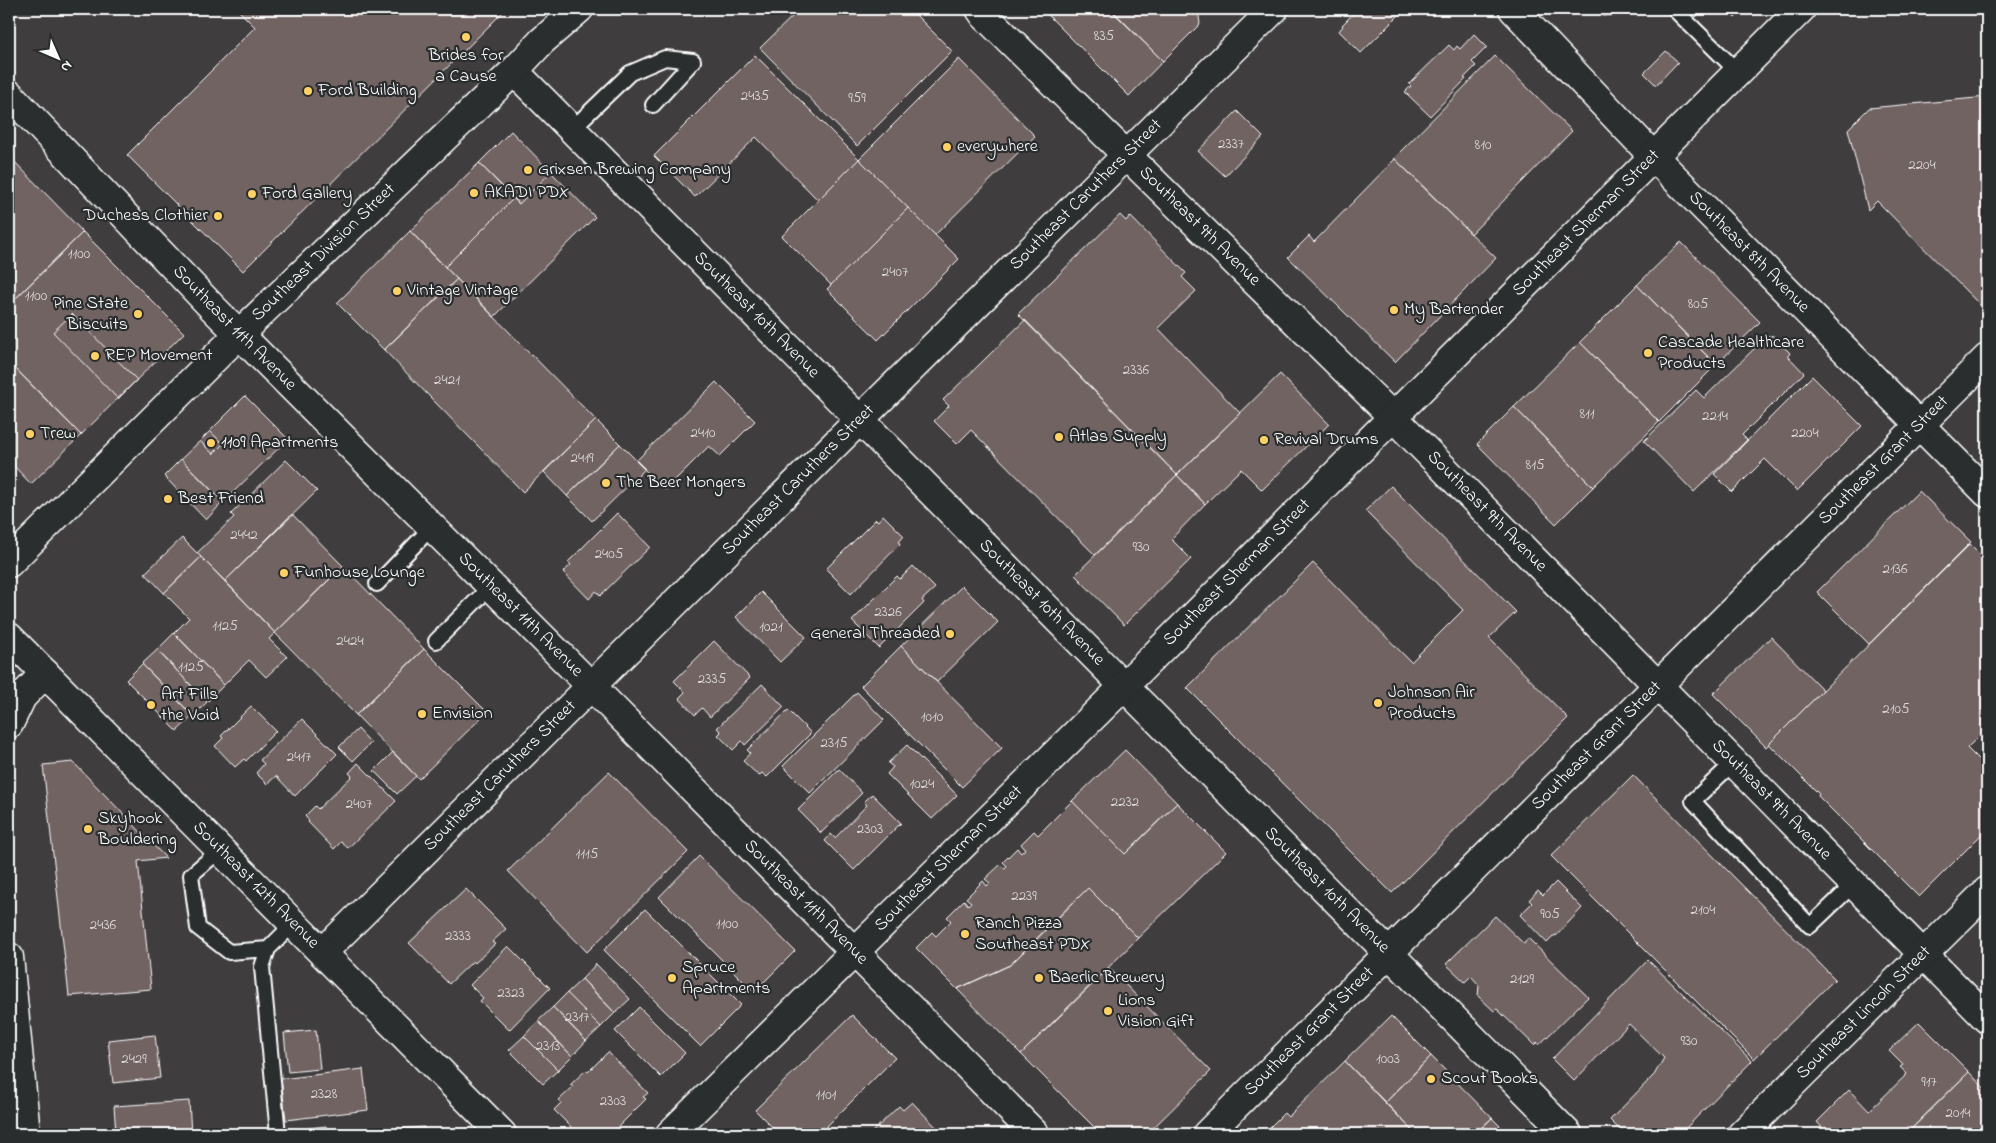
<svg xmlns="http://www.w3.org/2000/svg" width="1996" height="1143" viewBox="0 0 1996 1143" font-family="'Indie Flower',sans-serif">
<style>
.building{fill:#726363;stroke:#fff}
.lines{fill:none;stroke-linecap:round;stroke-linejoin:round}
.lane-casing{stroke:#fff;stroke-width:18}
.street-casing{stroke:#fff;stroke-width:31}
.secondary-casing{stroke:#fff;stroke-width:31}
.lane{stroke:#2a2d2e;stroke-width:14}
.street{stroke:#2a2d2e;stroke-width:28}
.secondary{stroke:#2a2d2e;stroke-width:28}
.poi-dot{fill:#ffd166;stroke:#2a2d2e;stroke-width:2}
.labels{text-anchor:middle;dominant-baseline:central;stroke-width:4.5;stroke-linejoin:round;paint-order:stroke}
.number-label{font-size:15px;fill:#dcd8d8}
.poi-label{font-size:18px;fill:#fff;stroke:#2a2d2e;text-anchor:start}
.street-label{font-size:18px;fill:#fff;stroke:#2a2d2e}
</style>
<rect width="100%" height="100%" fill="#403d3e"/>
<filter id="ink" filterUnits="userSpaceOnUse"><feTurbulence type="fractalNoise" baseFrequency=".02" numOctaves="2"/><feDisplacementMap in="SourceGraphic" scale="10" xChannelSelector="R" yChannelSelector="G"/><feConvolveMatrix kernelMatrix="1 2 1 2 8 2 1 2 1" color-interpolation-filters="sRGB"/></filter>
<g filter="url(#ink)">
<path class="building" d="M237 9H506L243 271 127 155 255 27Z
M800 9H910L952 51 857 146 760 48Z
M1042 9H1110L1163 61 1129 96Z
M1133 9H1198L1200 24 1163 61 1113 11Z
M1358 9H1405L1361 53 1339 31 1343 26 1342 25Z
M1603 9H1625L1626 14 1603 16Z
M1688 9H1704L1696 17Z
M1726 9H1744L1735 18Z
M1897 9H1910L1903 16Z
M1474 34 1487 47 1472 62 1476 66 1464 78 1466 79 1430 116 1405 92 1411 86 1409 84 1449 45 1454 50 1457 46 1460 49Z
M1666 51 1678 62 1656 85 1644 73Z
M755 55 859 159 818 200 756 137 695 197 654 156Z
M1495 56 1572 131 1471 234 1394 158Z
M959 59 1035 136 935 235 859 159Z
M1987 97V298L1980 305 1877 201 1868 210 1848 129 1869 108Z
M1237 111 1263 137 1225 176 1198 151Z
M511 131 551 172 519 204 479 163Z
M9 156 83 232 9 305Z
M859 159 908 208 831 285 782 236Z
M1395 159 1496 258 1395 362 1288 257 1309 236 1314 242Z
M479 163 514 198 445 267 410 231Z
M551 172 595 217 494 317 445 267 514 198 519 204Z
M908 208 959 259 878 340 827 289Z
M1120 215 1126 221 1130 216 1186 273 1182 277 1196 291 1158 328 1240 413 1177 475 1018 314Z
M410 231 457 279 384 350 337 303Z
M83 232 184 333 81 435 9 362V305Z
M1681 242 1760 322 1716 365 1637 285Z
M457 279 596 420 523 492 384 350Z
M1637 285 1716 365 1659 422 1580 342Z
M72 314 137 380 118 399 53 332Z
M1025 320 1177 475 1095 555 971 430 957 444 934 421 949 406 943 400Z
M1768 335 1770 337 1772 335 1790 353 1788 356 1804 373 1742 435 1747 440 1694 492 1644 441 1696 390 1704 398Z
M1580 342 1659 422 1593 487 1514 407Z
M9 362 81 435 31 484 9 461Z
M1280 374 1329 424 1262 490 1241 469 1205 504 1177 475Z
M1812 376 1862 426 1797 491 1765 459 1732 492 1714 474Z
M716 382 755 421 720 456 709 446 665 490 636 461Z
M245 396 288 439 223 502 181 459 200 441 213 454 223 444 210 431Z
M1514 407 1593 487 1556 524 1477 444Z
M596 420 620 444 567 496 544 472Z
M210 431 223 444 213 454 200 441Z
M620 444 645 469 592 521 567 496Z
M181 459 223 502 206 520 164 476Z
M286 460 317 491 225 581 197 553 234 517 231 514Z
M1177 475 1205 504 1171 539 1191 559 1124 625 1075 575Z
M1391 486 1516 612 1489 638 1568 718 1392 893 1187 688 1313 563 1411 662 1463 610 1365 511Z
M1919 491 1971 542 1869 644 1817 592Z
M617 513 650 547 600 596 596 591 589 599 563 572 571 565 568 562Z
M292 514 343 566 275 633 225 581Z
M883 515 904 536 899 542 900 544 851 594 826 569 876 519 878 521Z
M182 538 201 557 164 593 145 573Z
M1970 544 1987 561V728L1967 748 1987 768V829L1919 897 1818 796 1819 794 1769 744Z
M201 557 275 633 269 639 287 657 266 677 249 660 224 685 174 633 189 618 164 593Z
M343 566 424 649 356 715 275 633Z
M913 566 935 588 922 600 924 603 879 648 852 621 897 576 900 579Z
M962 586 998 622 937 682 901 646Z
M761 592 806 637 780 662 736 617Z
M174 633 224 685 207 702 157 650Z
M1771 637 1823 690 1766 747 1713 694Z
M714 641 750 678 710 717 702 708 695 715 679 698 685 692 674 681Z
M901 646 1002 748 962 787 861 686Z
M424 649 487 712 419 779 356 715Z
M157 650 207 702 193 716 142 664Z
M142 664 193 716 177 731 126 680Z
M762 684 784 707 745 745 742 741 733 750 718 735 721 732 717 728Z
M857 692 884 720 810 793 783 766Z
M251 706 276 731 246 761 244 759 235 767 215 746 223 738 221 736Z
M788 710 811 733 767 777 762 773 759 776 743 761 750 753 747 750Z
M302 719 337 754 295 796 276 776 267 784 256 773 264 764 260 760Z
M358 729 371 743 353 761 339 747Z
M907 745 957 795 932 819 887 774 893 767 888 763Z
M1125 750 1177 803 1125 854 1072 801Z
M393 752 416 776 397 794 374 771Z
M73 762 166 858 138 861 151 989 69 996 43 765Z
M358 763 396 801 348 848 341 842 334 849 308 822 309 821 305 816 315 806 318 809 352 776 349 773Z
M839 769 862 793 821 833 798 810Z
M609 772 688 852 587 952 508 871Z
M1633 775 1835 979 1754 1059 1551 856Z
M872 794 901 823 854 870 825 841 831 834 835 838 867 805 864 802Z
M1072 801 1125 854 1177 803 1226 852 1138 938 1088 888 1010 965 957 989 916 948 932 932 936 936 951 921 947 917 964 900 968 905 971 902 966 898 983 881 987 886 990 883 985 879 1000 865 1005 869 1007 866 1003 862 1017 848 1021 853 1025 849 1021 844 1034 831 1038 835Z
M699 856 795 951 754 992 659 897Z
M1556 882 1582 908 1556 936 1555 935 1547 943 1520 915 1532 903 1529 900 1538 890 1543 895Z
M1088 888 1138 938 1021 1054 957 989 1010 965Z
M466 889 506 929 492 942 495 944 475 963 473 961 449 984 409 943Z
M645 909 741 1005 700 1046 604 950Z
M1495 916 1524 944 1528 938 1588 997 1539 1045 1537 1042 1534 1045 1497 1009 1494 1011 1478 996 1479 985 1471 976 1465 982 1446 964Z
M508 946 550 988 509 1030 480 1001 483 998 470 985Z
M1648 960 1752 1061 1680 1134H1624L1610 1120 1654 1075 1664 1058 1629 1024 1574 1081 1552 1059Z
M596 964 630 999 615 1013 582 979Z
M1109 968 1211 1071 1147 1134H1101L1021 1054Z
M582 979 615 1013 601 1027 567 993Z
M567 993 601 1027 586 1041 553 1007Z
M553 1007 586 1041 572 1056 538 1021Z
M639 1007 685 1053 661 1077 615 1031Z
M852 1015 895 1058 819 1134H779L755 1110Z
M1391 1016 1431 1056 1385 1103 1345 1061Z
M538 1021 572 1056 558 1070 524 1036Z
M1919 1022 1969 1072 1906 1134H1828L1817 1122 1849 1090 1869 1111 1907 1074 1900 1067 1903 1065 1889 1051Z
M316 1030 320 1069 288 1072 284 1033Z
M155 1035 160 1078 113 1083 108 1040Z
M524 1036 558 1070 543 1084 509 1050Z
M608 1052 648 1093 643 1097 646 1099 613 1132 610 1129 604 1134H578L554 1110 561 1103 559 1100 573 1087 570 1085 586 1070 588 1072Z
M1431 1056 1492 1118 1475 1134H1416L1385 1103Z
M1345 1061 1416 1134H1272L1269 1128 1284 1113 1288 1117Z
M363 1069 368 1110 286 1120 281 1079Z
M1969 1072 1987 1091V1134H1906Z
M189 1101 191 1134H116L114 1106Z
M912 1102 941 1132 939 1134H870L899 1106 903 1110Z
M1492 1118 1508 1134H1475Z
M326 1126 327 1134H294L293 1130Z
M424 1127V1134H358L357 1132Z"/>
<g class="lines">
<defs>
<path id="lane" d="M1676 11 1738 72
M572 129 630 73 665 58 693 61 653 105
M377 584 432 527
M436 641 491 586
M1734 762 1693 801 1810 926 1854 884
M221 849 191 875 198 928 229 952 268 949
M278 1134 262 967 268 949 294 923"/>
<g id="street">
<path id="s1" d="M980 9 985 16 1393 417 1987 1019"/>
<path id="s2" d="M1513 9 1654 157 1987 493"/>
<path id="s3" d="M514 71 1568 1134"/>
<path d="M9 724 22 697 45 673"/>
<path id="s4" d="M323 952 1274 9"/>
<path d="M9 957 26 1134"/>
<path id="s5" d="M670 1134 1123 687 1801 9"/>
<path id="s6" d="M1207 1134 1987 358"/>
<path id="s7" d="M1742 1134 1987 891"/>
</g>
<g id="secondary">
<path id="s8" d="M9 94 213 308 592 687 1035 1134"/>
<path id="s9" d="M9 563 239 334 514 71 542 41 579 9"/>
<path id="s10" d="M9 637 502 1134"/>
</g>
</defs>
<use href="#lane" class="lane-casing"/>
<use href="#street" class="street-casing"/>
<use href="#secondary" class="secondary-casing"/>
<use href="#lane" class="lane"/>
<use href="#street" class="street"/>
<use href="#secondary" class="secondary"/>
</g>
</g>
<g class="poi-dot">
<circle cx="466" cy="37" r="5"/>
<circle cx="308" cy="91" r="5"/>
<circle cx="947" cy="147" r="5"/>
<circle cx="528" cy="170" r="5"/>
<circle cx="474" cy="193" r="5"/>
<circle cx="252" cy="194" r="5"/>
<circle cx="218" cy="216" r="5"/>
<circle cx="397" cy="291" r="5"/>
<circle cx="1394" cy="310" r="5"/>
<circle cx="138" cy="314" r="5"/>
<circle cx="1648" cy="353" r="5"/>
<circle cx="95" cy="356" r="5"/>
<circle cx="30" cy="434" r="5"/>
<circle cx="1059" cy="437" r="5"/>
<circle cx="1264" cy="440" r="5"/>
<circle cx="211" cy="443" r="5"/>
<circle cx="606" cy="483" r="5"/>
<circle cx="168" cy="499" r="5"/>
<circle cx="284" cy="573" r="5"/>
<circle cx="950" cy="634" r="5"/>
<circle cx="1378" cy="703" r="5"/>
<circle cx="151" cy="705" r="5"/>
<circle cx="422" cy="714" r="5"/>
<circle cx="88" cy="829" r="5"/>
<circle cx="965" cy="934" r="5"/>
<circle cx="672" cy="978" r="5"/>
<circle cx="1039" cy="978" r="5"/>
<circle cx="1108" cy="1011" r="5"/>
<circle cx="1431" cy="1079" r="5"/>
</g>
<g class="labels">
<g class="number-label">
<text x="1104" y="36">835</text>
<text x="755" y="96">2435</text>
<text x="857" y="98">959</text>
<text x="1231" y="144">2337</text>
<text x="1483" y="145">810</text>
<text x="1922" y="165">2204</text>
<text x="79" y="254">1100</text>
<text x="895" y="272">2407</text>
<text x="36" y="296">1100</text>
<text x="1698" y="304">805</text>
<text x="1136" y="370">2336</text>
<text x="447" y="380">2421</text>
<text x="1587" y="414">811</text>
<text x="1715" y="416">2214</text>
<text x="703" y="433">2410</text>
<text x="1805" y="433">2204</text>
<text x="582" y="458">2419</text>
<text x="1535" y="465">815</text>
<text x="244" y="535">2442</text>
<text x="1141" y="547">930</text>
<text x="609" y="554">2405</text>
<text x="1895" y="569">2136</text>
<text x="888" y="612">2326</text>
<text x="225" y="626">1125</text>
<text x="771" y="627">1021</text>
<text x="350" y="641">2424</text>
<text x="191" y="667">1125</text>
<text x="712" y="679">2335</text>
<text x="1896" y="709">2105</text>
<text x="932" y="717">1010</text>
<text x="834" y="743">2315</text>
<text x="299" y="757">2417</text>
<text x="922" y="784">1024</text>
<text x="1125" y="802">2232</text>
<text x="359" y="804">2407</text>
<text x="870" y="829">2303</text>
<text x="587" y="854">1115</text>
<text x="1024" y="896">2239</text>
<text x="1703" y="910">2104</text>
<text x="1550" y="914">905</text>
<text x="727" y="924">1100</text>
<text x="103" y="925">2436</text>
<text x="458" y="936">2333</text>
<text x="1522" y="979">2129</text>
<text x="511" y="993">2323</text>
<text x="577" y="1017">2317</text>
<text x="1689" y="1041">930</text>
<text x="548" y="1046">2313</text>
<text x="134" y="1059">2429</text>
<text x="1388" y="1059">1003</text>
<text x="1929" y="1082">917</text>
<text x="324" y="1094">2328</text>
<text x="826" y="1095">1101</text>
<text x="613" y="1101">2303</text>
<text x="1958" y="1113">2014</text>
</g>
<g class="poi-label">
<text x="466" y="56" text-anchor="middle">Brides for<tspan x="466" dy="21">a Cause</tspan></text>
<text x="318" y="91">Ford Building</text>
<text x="957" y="147">everywhere</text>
<text x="538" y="170">Grixsen Brewing Company</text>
<text x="484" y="193">AKADI PDX</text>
<text x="262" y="194">Ford Gallery</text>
<text x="208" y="216" text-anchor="end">Duchess Clothier</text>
<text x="407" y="291">Vintage Vintage</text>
<text x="128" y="304" text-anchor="end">Pine State<tspan x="128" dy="21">Biscuits</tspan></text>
<text x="1404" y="310">My Bartender</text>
<text x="1658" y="343">Cascade Healthcare<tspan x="1658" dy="21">Products</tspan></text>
<text x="105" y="356">REP Movement</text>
<text x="40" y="434">Trew</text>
<text x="1069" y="437">Atlas Supply</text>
<text x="1274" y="440">Revival Drums</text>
<text x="221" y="443">1109 Apartments</text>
<text x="616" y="483">The Beer Mongers</text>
<text x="178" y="499">Best Friend</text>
<text x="294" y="573">Funhouse Lounge</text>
<text x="940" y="634" text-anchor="end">General Threaded</text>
<text x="1388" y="693">Johnson Air<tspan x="1388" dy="21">Products</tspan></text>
<text x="161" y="695">Art Fills<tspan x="161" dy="21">the Void</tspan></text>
<text x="432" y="714">Envision</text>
<text x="98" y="819">Skyhook<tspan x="98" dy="21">Bouldering</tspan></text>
<text x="975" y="924">Ranch Pizza<tspan x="975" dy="21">Southeast PDX</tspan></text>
<text x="682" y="968">Spruce<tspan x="682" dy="21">Apartments</tspan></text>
<text x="1049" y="978">Baerlic Brewery</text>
<text x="1118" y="1001">Lions<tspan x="1118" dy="21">Vision Gift</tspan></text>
<text x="1441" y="1079">Scout Books</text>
</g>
<g class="street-label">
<text stroke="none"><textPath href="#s4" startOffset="1075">Southeast Caruthers Street</textPath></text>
<text stroke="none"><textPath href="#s5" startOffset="1292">Southeast Sherman Street</textPath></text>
<text stroke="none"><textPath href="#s1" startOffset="309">Southeast 9th Avenue</textPath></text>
<text stroke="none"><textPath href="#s2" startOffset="339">Southeast 8th Avenue</textPath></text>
<text stroke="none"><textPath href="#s9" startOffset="442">Southeast Division Street</textPath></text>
<text stroke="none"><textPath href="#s3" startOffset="344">Southeast 10th Avenue</textPath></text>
<text stroke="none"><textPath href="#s8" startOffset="325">Southeast 11th Avenue</textPath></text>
<text stroke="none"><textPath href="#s6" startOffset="955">Southeast Grant Street</textPath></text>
<text stroke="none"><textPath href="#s4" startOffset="670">Southeast Caruthers Street</textPath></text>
<text stroke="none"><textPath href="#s1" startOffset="714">Southeast 9th Avenue</textPath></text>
<text stroke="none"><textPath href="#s5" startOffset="798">Southeast Sherman Street</textPath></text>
<text stroke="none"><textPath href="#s3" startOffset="749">Southeast 10th Avenue</textPath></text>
<text stroke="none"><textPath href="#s8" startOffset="730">Southeast 11th Avenue</textPath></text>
<text stroke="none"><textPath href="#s6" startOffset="550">Southeast Grant Street</textPath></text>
<text stroke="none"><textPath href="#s4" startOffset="250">Southeast Caruthers Street</textPath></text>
<text stroke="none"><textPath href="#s1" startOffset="1119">Southeast 9th Avenue</textPath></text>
<text stroke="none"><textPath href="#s5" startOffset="392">Southeast Sherman Street</textPath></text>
<text stroke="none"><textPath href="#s10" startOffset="350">Southeast 12th Avenue</textPath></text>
<text stroke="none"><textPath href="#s3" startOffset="1154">Southeast 10th Avenue</textPath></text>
<text stroke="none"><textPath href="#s8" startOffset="1135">Southeast 11th Avenue</textPath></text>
<text stroke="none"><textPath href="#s7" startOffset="172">Southeast Lincoln Street</textPath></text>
<text stroke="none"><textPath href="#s6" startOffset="145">Southeast Grant Street</textPath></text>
</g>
</g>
<rect width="1996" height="1143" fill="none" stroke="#2a2d2e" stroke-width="30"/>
<rect x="15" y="15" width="1966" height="1113" fill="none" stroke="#fff" stroke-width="2" filter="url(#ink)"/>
<g transform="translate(58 58) rotate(135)" stroke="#2a2d2e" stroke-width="4" paint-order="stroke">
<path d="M0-4L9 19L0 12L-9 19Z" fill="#ffffff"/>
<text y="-8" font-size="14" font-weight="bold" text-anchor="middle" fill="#ffffff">N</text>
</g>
</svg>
